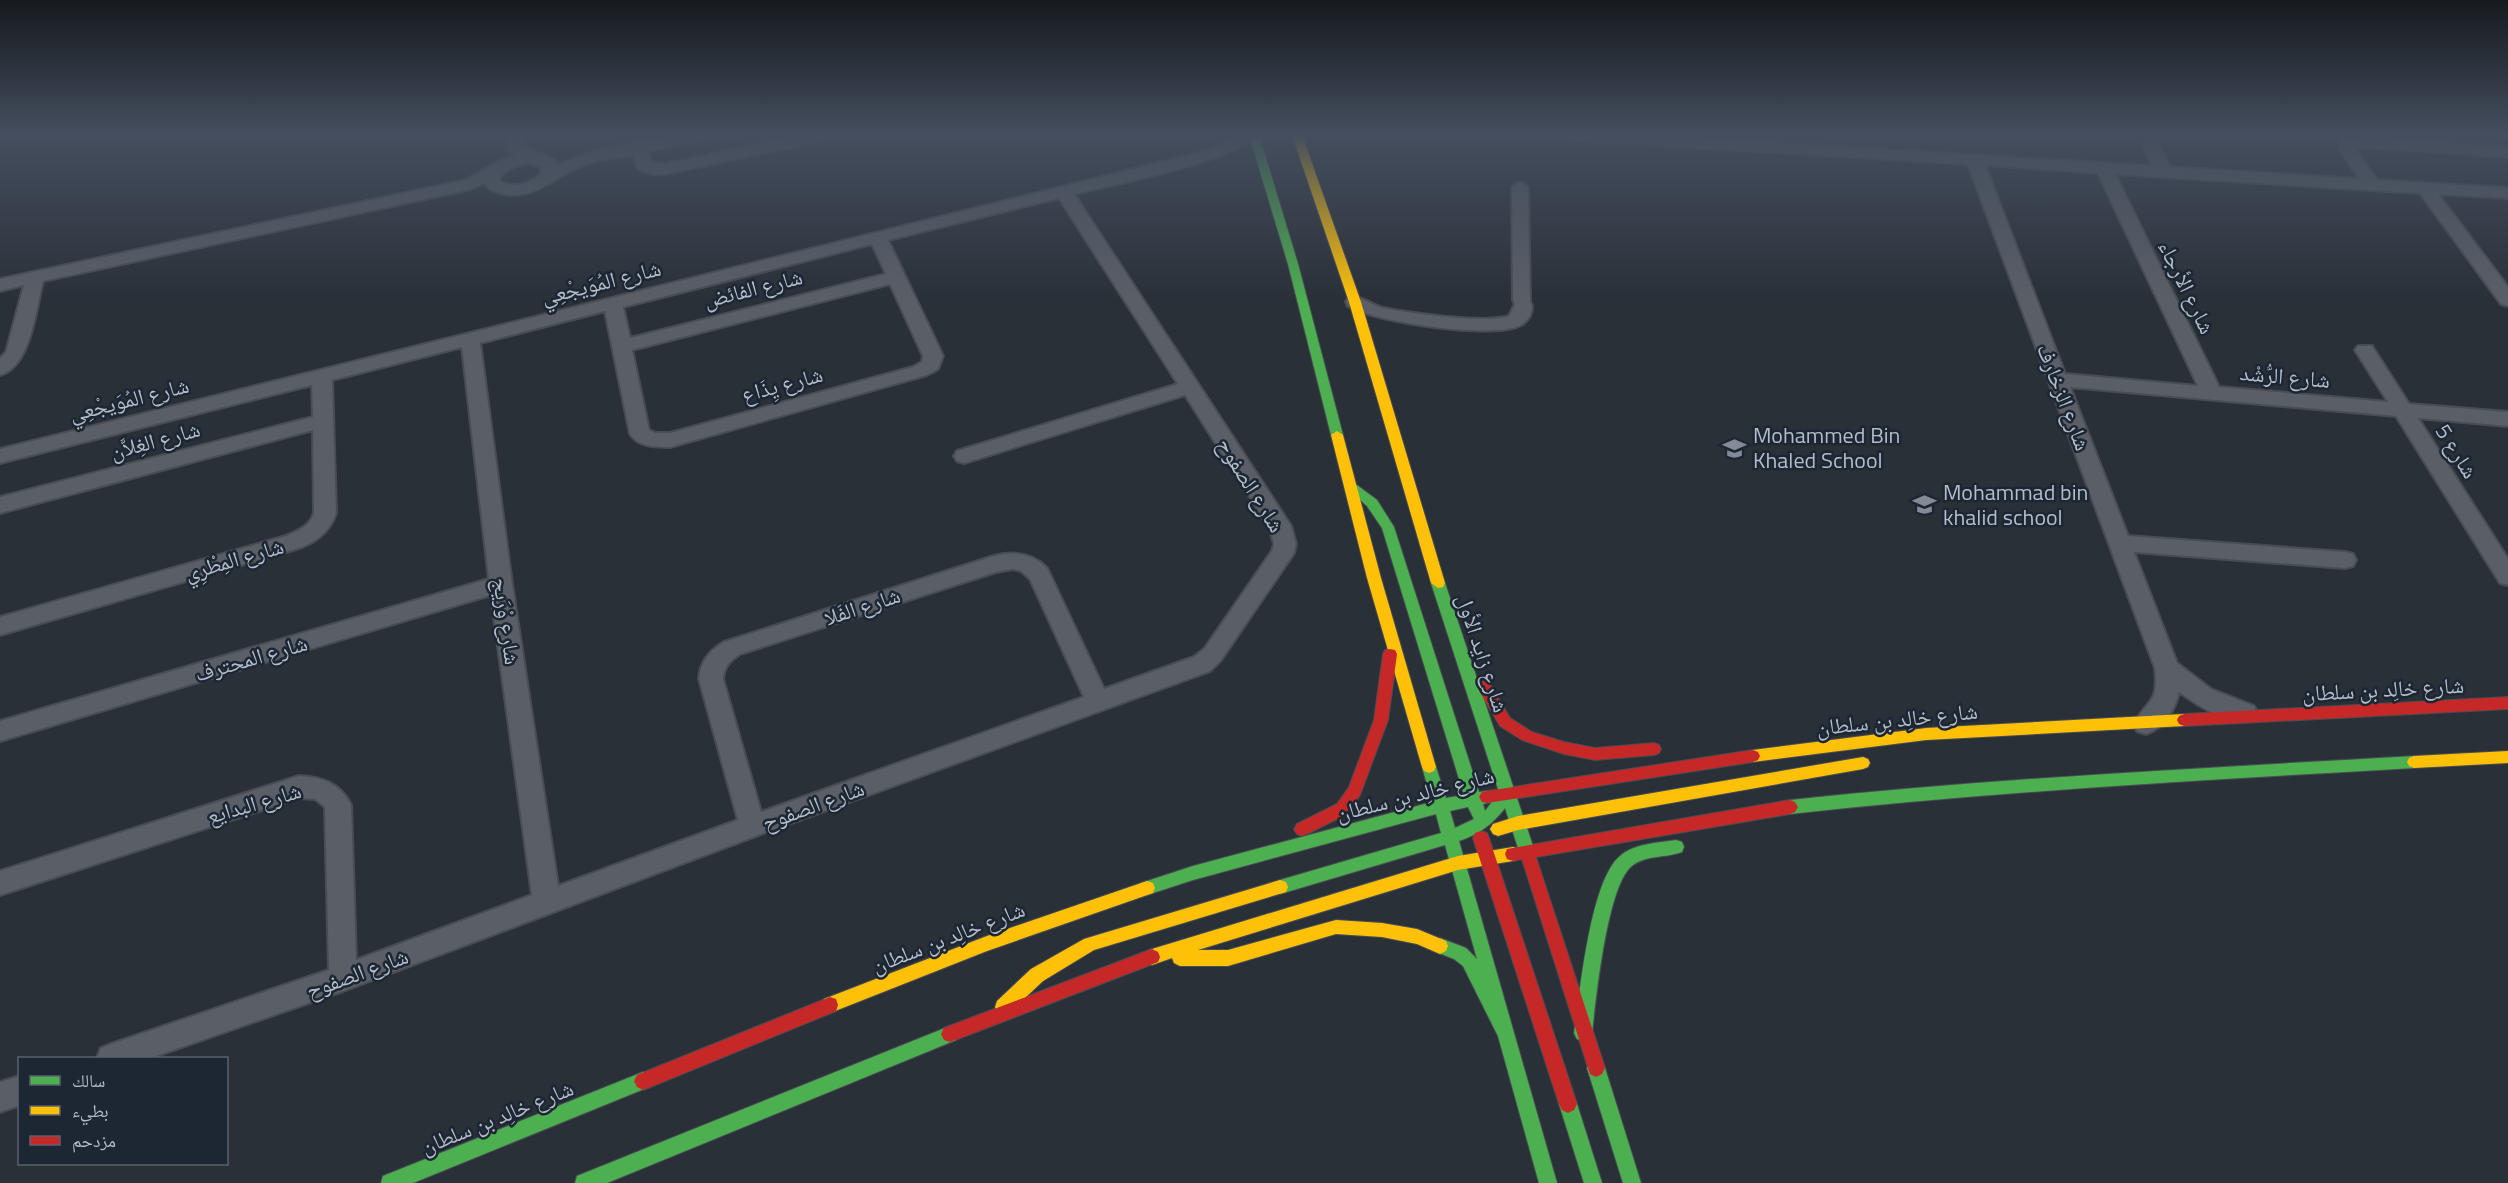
<svg xmlns="http://www.w3.org/2000/svg" width="2508" height="1183" viewBox="0 0 2508 1183" font-family="'Titillium Web','Noto Naskh Arabic',sans-serif">
<style>
.lines{fill:none;stroke-linecap:round;stroke-linejoin:round}
.street-tunnel{stroke:#3f454e;stroke-width:18;stroke-dasharray:18 9;stroke-linecap:butt}
.street-casing{stroke:#484c53;stroke-width:4}
.fast-casing{stroke:#484c53;stroke-width:2}
.slow-casing{stroke:#484c53;stroke-width:2}
.jam-casing{stroke:#484c53;stroke-width:2}
.street{fill:#5a5e66;fill-rule:evenodd}
.fast{fill:#4caf50;fill-rule:evenodd}
.slow{fill:#ffc107;fill-rule:evenodd}
.jam{fill:#c62828;fill-rule:evenodd}
.labels{text-anchor:middle;dominant-baseline:central;stroke-width:5;stroke-linejoin:round;paint-order:stroke}
.street-label{font-size:22px;fill:#b4bcc9;stroke:#1d2633}
.poi-label{font-size:22px;fill:#b4bcc9;stroke:#1d2633;text-anchor:start}
</style>
<rect width="100%" height="100%" fill="#2a3038"/>
<g class="lines">
<path class="street-tunnel" d="M2146 138 2151 146"/>
<defs>
<path id="street" d="M506 135H522L525 147 554 159 558 165C591 148 673 134 711 135L709 138 648 151 651 162 665 164 802 135H832L824 140 665 174H651L638 169 633 155C616 158 597 159 582 166 554 177 532 202 500 193 493 191 488 189 485 183L471 189 43 281C36 308 31 367 0 375V358L6 352 24 285 0 291V279L466 180 499 161 516 156 509 150ZM529 163 542 167 540 175C529 183 515 189 501 182L500 176 515 166Z
M1238 135H1256C1237 161 1110 185 1074 194L1291 526 1296 544 1294 553 1221 660 1210 671 761 834 343 991 150 1058H97L101 1048 111 1044 329 970 325 807 315 799 299 798 0 895V871L299 776C322 777 340 783 351 805L356 960 532 895 491 595 0 741V721L489 579 462 347 332 380 336 513C329 534 313 544 293 550L0 635V617L286 536C298 531 310 526 314 513L313 430 0 513V497L313 417 312 385 0 463V449L1207 151 1231 141ZM1059 198 1178 384 957 451 954 456 957 461 964 463 1185 395 1269 527 1274 544 1272 551 1205 648 1194 657 1104 689 1047 568C1032 553 1014 551 994 556L724 642C710 650 700 662 699 679L738 820 558 886 512 584 480 343 605 311 630 434C638 447 656 447 670 447L927 375 938 369 943 356 888 240ZM872 244 886 274 630 338 623 307ZM890 284 923 356 922 362 913 367 670 433H656L649 430 632 350ZM1013 569 1021 571 1030 579 1084 697 761 812 723 679C724 666 730 661 740 654L996 572Z
M1565 135H1649L2153 166 2143 146 2151 141 2157 143 2170 167 2360 179 2339 149 2341 142 2365 137 2508 147V157L2365 147 2355 149 2377 180 2508 188V198L2438 194 2508 287V306L2501 304 2420 193 2115 174 2219 387 2388 402 2355 350 2358 346H2372L2409 404 2508 412V426L2418 418 2508 559V585L2500 583 2396 416 2070 387 2128 536 2345 552 2353 554 2356 560 2353 566 2345 568 2134 552 2177 663 2211 689 2254 706 2257 713 2254 720C2231 728 2197 705 2179 692 2175 710 2164 728 2146 734L2137 731 2134 724C2147 698 2159 706 2155 668L1968 164 1573 140ZM1985 165 2098 173 2198 386 2065 374Z
M1520 182 1528 187 1530 302 1532 306C1532 314 1528 321 1521 325 1495 340 1374 322 1348 306L1346 302 1348 298C1362 295 1371 305 1383 308 1409 313 1487 324 1509 316L1515 304 1513 300 1512 187Z
M20 1076V1105L0 1112V1082Z"/>
<path id="fast" d="M1249 135H1259L1298 264 1343 435 1341 438 1337 439 1331 435 1288 264Z
M1350 480 1377 500 1394 527 1479 792 1487 791 1492 792 1495 797 1493 801 1499 792 1431 583 1438 578 1445 583 1535 852 1533 857 1527 859 1521 857 1505 808C1493 824 1478 835 1459 841L1557 1183H1539L1498 1036 1463 966 1454 959 1434 951 1432 946 1434 941 1440 938 1466 948 1477 959 1445 845 1280 894 1274 892 1272 887 1274 882 1280 880 1441 833 1436 814 1193 880 1147 895 1141 893 1139 888 1141 883 1193 866 1432 802 1422 767 1424 763 1429 761 1434 763 1436 767 1446 798 1464 795 1382 528 1367 506 1346 487 1344 484ZM1492 802 1485 811 1483 804ZM1468 807 1474 819 1455 828 1450 811Z
M2414 756 2419 758 2421 762 2419 766 2414 768C2206 780 1998 791 1790 814L1785 812 1782 807 1785 802 1790 800C1998 778 2206 768 2414 756Z
M1676 840 1682 842 1684 847 1682 852C1666 858 1647 855 1633 865 1607 883 1596 1000 1592 1033L1589 1039 1583 1041 1577 1039 1574 1033C1580 993 1590 883 1619 857 1634 843 1658 843 1676 840Z
M950 1026 956 1028 959 1034 956 1040 607 1183H575L577 1176Z
M1596 1059 1602 1062 1605 1068 1641 1183H1623L1587 1068 1590 1062Z
M643 1072 649 1075 652 1081 649 1087 413 1183H381L383 1176Z
M1568 1095 1574 1098 1577 1104 1602 1183H1584L1559 1104 1562 1098Z"/>
<path id="slow" d="M1292 135H1302L1361 302 1445 583 1443 587 1438 588 1431 583 1349 302Z
M1337 431 1343 435 1381 578 1436 767 1434 771 1429 773 1424 771 1422 767 1367 578 1331 435Z
M2184 714 2189 716 2191 720 2189 724 2184 726 1926 740 1753 762 1748 760 1746 756 1748 752 1753 750 1926 728Z
M2508 751V763L2414 768 2409 766 2407 762 2409 758 2414 756Z
M1863 757 1868 759 1870 763 1868 767 1863 769 1518 830 1498 836 1493 834 1490 829 1493 824 1518 816Z
M1513 847 1519 849 1521 854 1519 859 1513 861 1458 870 1198 950H1228L1336 920 1382 923 1417 929 1446 941 1448 946 1446 951 1440 954 1417 944 1382 937 1336 934 1228 966H1180L1174 963 1172 958 1152 965 1146 962 1144 957 1146 952 1152 949 1458 856Z
M1280 880 1286 882 1288 887 1286 892 1094 950 1043 981 1009 1013 1003 1015 997 1013 995 1007 997 1001 1031 969 1084 939Z
M1147 881 1153 883 1155 888 1153 893 987 951 830 1013 824 1011 822 1005 824 999 987 936Z"/>
<path id="jam" d="M1390 649 1395 650 1397 654 1388 720 1360 795 1347 814 1307 834 1302 836 1297 834 1294 829 1297 824 1337 804 1349 787 1374 720 1383 654 1385 650Z
M1484 681 1489 683 1510 718 1532 732 1564 742 1595 748 1654 743 1659 745 1661 749 1659 753 1654 755 1595 760 1564 754 1522 740 1500 726 1477 687 1479 683Z
M2508 697V709L2184 726 2179 724 2177 720 2179 716 2184 714Z
M1753 750 1758 752 1760 756 1758 760 1753 762 1487 803 1482 802 1479 797 1482 792 1487 791Z
M1790 800 1795 802 1798 807 1795 812 1790 814 1536 857 1605 1068 1602 1074 1596 1077 1590 1074 1522 859 1513 861 1507 859 1505 854 1507 849Z
M1481 831 1487 833 1489 838 1577 1104 1574 1110 1568 1113 1562 1110 1559 1104 1473 838 1475 833Z
M1152 949 1158 952 1160 957 1158 962 950 1042 944 1040 941 1034 944 1028Z
M830 997 836 999 838 1005 836 1011 643 1090 637 1087 634 1081 637 1075Z"/>
</defs>
<use href="#street" class="street-casing"/>
<use href="#fast" class="fast-casing"/>
<use href="#slow" class="slow-casing"/>
<use href="#jam" class="jam-casing"/>
<use href="#street" class="street"/>
<use href="#fast" class="fast"/>
<use href="#slow" class="slow"/>
<use href="#jam" class="jam"/>
</g>
<linearGradient id="sky" x2="0" y2="1"><stop stop-color="#171a1f"/><stop offset="0.45" stop-color="#444e5e"/><stop offset="1" stop-color="#444e5e" stop-opacity="0"/></linearGradient>
<rect width="2508" height="300" fill="url(#sky)"/>
<defs>
<symbol id="school-bare" viewBox="-9 -9 18 18"><path d="M0-5L7-2L0 1L-7-2ZM-4 1L0 2.5L4 1V4Q0 6-4 4Z" fill="#848b96" stroke="#1d2633" stroke-width="2.5" paint-order="stroke"/></symbol>
</defs>
<g fill-rule="evenodd">
<use href="#school-bare" x="1718" y="432" width="33" height="33"/>
<use href="#school-bare" x="1908" y="488" width="33" height="33"/>
</g>
<g class="labels">
<g class="street-label">
<text transform="translate(601 282) rotate(-14)">شارع المُوَيجْعِي</text>
<text transform="translate(2187 287) rotate(64)">شارع الأرجاء</text>
<text transform="translate(753 288) rotate(-14)">شارع الفائض</text>
<text transform="translate(2285 376) rotate(5)">شارع الرُّشْد</text>
<text transform="translate(782 384) rotate(-15)">شارع يِذَاع</text>
<text transform="translate(2064 397) rotate(69)">شارع الزخارف</text>
<text transform="translate(129 399) rotate(-14)">شارع المُوَيجْعِي</text>
<text transform="translate(155 440) rotate(-15)">شارع الغِلاَّن</text>
<text transform="translate(2457 451) rotate(58)">شارع 5</text>
<text transform="translate(1251 485) rotate(58)">شارع الصفوح</text>
<text transform="translate(234 559) rotate(-16)">شارع المِطْرِي</text>
<text transform="translate(862 606) rotate(-18)">شارع الفَلا</text>
<text transform="translate(507 621) rotate(82)">شارع وْرَيج</text>
<text transform="translate(1483 653) rotate(72)">شارع زايد الأول</text>
<text transform="translate(251 658) rotate(-16)">شارع المحترف</text>
<text transform="translate(2383 689) rotate(-3)">شارع خالِد بن سلطان</text>
<text transform="translate(1897 719) rotate(-6)">شارع خالِد بن سلطان</text>
<text transform="translate(1415 794) rotate(-14)">شارع خالِد بن سلطان</text>
<text transform="translate(254 803) rotate(-16)">شارع البدايع</text>
<text transform="translate(813 805) rotate(-20)">شارع الصفوح</text>
<text transform="translate(948 937) rotate(-21)">شارع خالِد بن سلطان</text>
<text transform="translate(357 973) rotate(-20)">شارع الصفوح</text>
<text transform="translate(497 1117) rotate(-22)">شارع خالِد بن سلطان</text>
</g>
<g class="poi-label">
<text x="1753" y="435">Mohammed Bin<tspan x="1753" dy="25">Khaled School</tspan></text>
<text x="1943" y="492">Mohammad bin<tspan x="1943" dy="25">khalid school</tspan></text>
</g>
</g>
<rect x="18" y="1057" width="210" height="108" fill="#1d2633" stroke="#59626f" stroke-width="1.5"/>
<rect x="30" y="1076" width="30" height="9" fill="#4caf50" stroke="#59626f" stroke-width="1.5"/>
<text x="72" y="1087" font-size="18" fill="#b4bcc9">سالك</text>
<rect x="30" y="1106" width="30" height="9" fill="#ffc107" stroke="#59626f" stroke-width="1.5"/>
<text x="72" y="1117" font-size="18" fill="#b4bcc9">بطيء</text>
<rect x="30" y="1136" width="30" height="9" fill="#c62828" stroke="#59626f" stroke-width="1.5"/>
<text x="72" y="1147" font-size="18" fill="#b4bcc9">مزدحم</text>
</svg>
